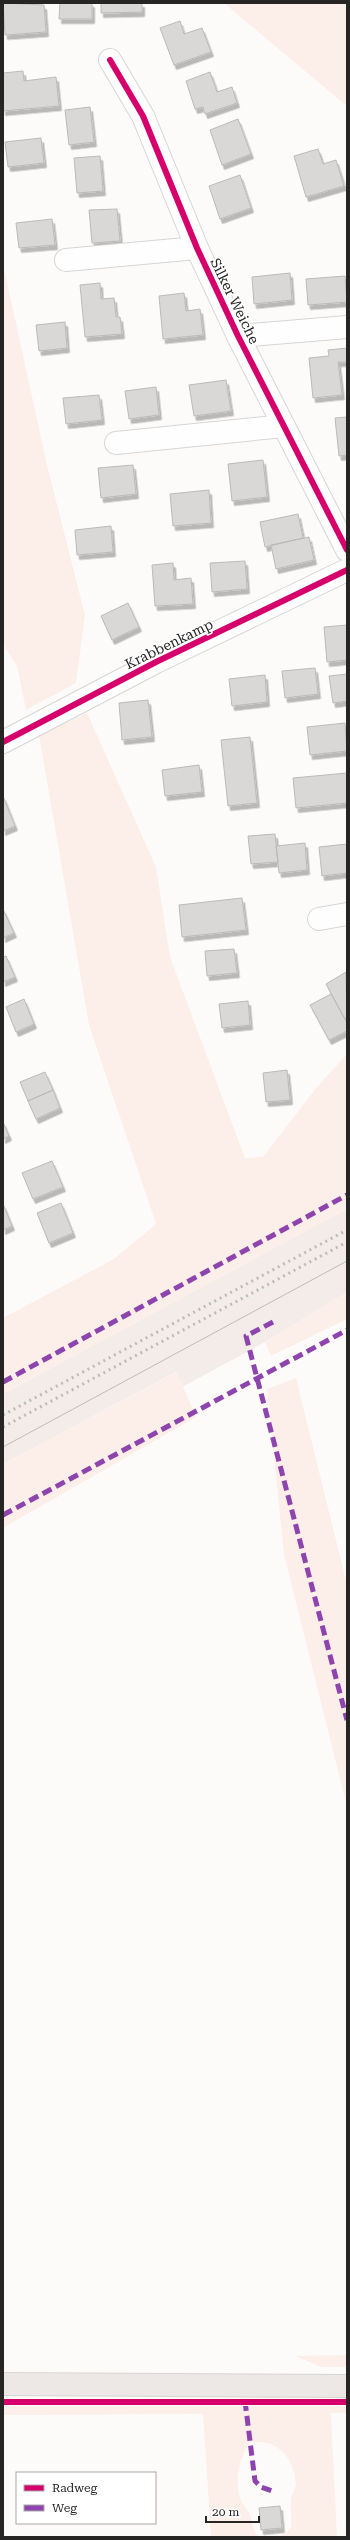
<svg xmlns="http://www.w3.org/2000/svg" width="350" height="2540" viewBox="0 0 350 2540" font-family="'Roboto Serif',serif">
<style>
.built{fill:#f3ece8}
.green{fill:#fceee8}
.building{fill:#d9d8d6;stroke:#bbbab9;filter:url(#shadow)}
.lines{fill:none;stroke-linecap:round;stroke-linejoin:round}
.minor-casing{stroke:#d7d6d5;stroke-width:24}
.major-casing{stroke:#d7d6d5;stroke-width:24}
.minor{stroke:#fffefe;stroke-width:22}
.major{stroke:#ede7e5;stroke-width:22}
.tram{stroke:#bdbcbc;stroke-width:1}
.rail{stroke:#bdbcbc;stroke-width:3;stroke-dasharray:2 4;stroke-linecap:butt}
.quiet{stroke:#8e44ad;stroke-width:5;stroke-dasharray:10 5;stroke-linecap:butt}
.cycleway-casing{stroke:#fff;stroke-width:8}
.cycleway{stroke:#d6006c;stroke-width:6}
.labels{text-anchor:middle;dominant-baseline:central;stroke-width:3;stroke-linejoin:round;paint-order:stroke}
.street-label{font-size:14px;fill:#272524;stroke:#fff}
</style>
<defs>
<filter id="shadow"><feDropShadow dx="2.5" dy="4.5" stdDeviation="0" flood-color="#0004"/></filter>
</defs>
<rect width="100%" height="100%" fill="#fdfbf9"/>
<path class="built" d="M347 1209V1292L265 1342 182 1387 176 1372 3 1464V1394Z"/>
<path class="green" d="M224 3H347V105L343 103Z
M3 264 47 465 85 615 76 683 26 710 17 666 3 644Z
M87 713 156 867 170 957 245 1158 263 1157 317 1087 347 1054V1209L3 1394V1318L114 1259 156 1224 89 1025 39 735Z
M347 1292V1319L271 1356 265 1342Z
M177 1372 196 1417 3 1528V1464Z
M296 1378 347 1585V1807L284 1554 267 1389Z
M347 2355V2367H321L295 2356Z
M347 2396V2413H331L337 2537H276L285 2534 291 2527C292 2518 290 2508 291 2499 292 2493 296 2489 296 2484 294 2457 276 2437 249 2443 240 2458 233 2483 241 2500 243 2505 249 2510 250 2516 253 2524 253 2529 257 2536L262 2537H211L203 2414 3 2415V2402Z"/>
<path class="building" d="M3 3 44 5 46 32 5 35Z
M60 3H92V19H59Z
M101 3H142V12L101 13Z
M180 21 184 34 202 28 211 52 174 65 160 28Z
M23 71 24 81 56 77 59 106 3 111V73Z
M210 72 217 92 232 87 237 103 205 114 203 107 195 109 186 81Z
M90 107 94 142 69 145 65 110Z
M238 119 251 154 222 165 210 130Z
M41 138 44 163 8 167 5 142Z
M318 149 323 164 336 160 344 186 306 197 294 156Z
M100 156 103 191 77 193 74 158Z
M240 175 251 208 220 219 209 186Z
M117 209 120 241 92 243 89 210Z
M52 219 55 245 19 248 16 223Z
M290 273 292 300 254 304 252 277Z
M345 276 347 302 308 305 306 279Z
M100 283 101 299 114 298 116 317H120L122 334 85 337 80 285Z
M184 293 186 311 200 309 203 335 163 339 159 296Z
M65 322 67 348 39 351 36 325Z
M347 348V362H338L342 395 313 398 309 358 329 356 328 350Z
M226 380 231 411 194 416 189 385Z
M156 387 159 415 129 419 125 391Z
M99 395 102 420 66 424 63 398Z
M347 417V455L339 456 335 418Z
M263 460 267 497 232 501 228 464Z
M133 465 136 494 101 498 98 468Z
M209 490 211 523 173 526 170 494Z
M298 514 303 538 265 547 260 522Z
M111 526 113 552 77 555 75 530Z
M309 537 314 560 276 569 271 545Z
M245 561 247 589 212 592 210 563Z
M173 563 174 580 191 578 193 604 155 606 152 565Z
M128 603 139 627 112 640 101 616Z
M347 625V660L327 662 324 627Z
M315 668 318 694 285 698 282 671Z
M347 674V701L333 703 329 676Z
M265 675 267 702 232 706 229 679Z
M148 700 152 737 122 740 119 703Z
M345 723 347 751 310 755 307 727Z
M250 737 257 803 228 806 221 740Z
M199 765 202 792 165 796 162 770Z
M347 773V803L296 808 293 778Z
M3 796 15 826 3 831Z
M275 834 278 862 251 864 248 836Z
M305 843 307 870 279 873 276 846Z
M347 844V873L322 876 319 847Z
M242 898 246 930 182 937 179 905Z
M3 909 14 933 3 938Z
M234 949 237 973 207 976 205 951Z
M6 956 15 977 3 982V957Z
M346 972 347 1018 345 1019 326 984Z
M331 994 347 1023V1031L329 1040 310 1005Z
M24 999 34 1024 16 1032 6 1007Z
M248 1001 250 1025 222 1028 219 1004Z
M287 1070 290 1100 266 1102 263 1073Z
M45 1072 53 1090 28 1101 20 1082Z
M53 1090 60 1108 36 1119 28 1101Z
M3 1122 9 1136 3 1139Z
M52 1161 63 1187 33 1199 22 1173Z
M61 1203 73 1233 49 1243 37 1213Z
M3 1204 12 1226 3 1230Z
M280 2506 282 2528 261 2530 259 2508Z"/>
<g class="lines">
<defs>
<path id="minor" d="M110 60 143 116 197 248 238 336 347 550
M66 260 197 248
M238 336 347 327
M116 443 284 426
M3 742 156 662 347 570
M319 919 347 914"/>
<path id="major" d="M3 2384 347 2386"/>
</defs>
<use href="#minor" class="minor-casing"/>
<use href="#major" class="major-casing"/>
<use href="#minor" class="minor"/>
<use href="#major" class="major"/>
<path class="tram" d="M3 1447 347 1261"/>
<path class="rail" d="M3 1415 347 1230
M3 1427 347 1242"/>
<path class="quiet" d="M273 1322 246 1336 347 1720
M3 1382 347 1195
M3 1515 347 1330
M245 2401 255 2481 261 2487 272 2491"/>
<defs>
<path id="cycleway" d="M110 60 143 116 197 248 238 336 347 550
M3 742 156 662 347 570
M3 2402H347"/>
</defs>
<use href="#cycleway" class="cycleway-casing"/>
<use href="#cycleway" class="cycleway"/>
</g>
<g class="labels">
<g class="street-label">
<text transform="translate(235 301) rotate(64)">Silker Weiche</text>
<text transform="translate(169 644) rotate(-26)">Krabbenkamp</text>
</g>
</g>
<rect width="350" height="2540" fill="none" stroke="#272524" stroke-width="8"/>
<rect x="16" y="2472" width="140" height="52" fill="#ffffff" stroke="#a9a8a7"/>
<rect x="24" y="2485" width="20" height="6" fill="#d6006c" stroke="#a9a8a7"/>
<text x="52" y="2492" font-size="12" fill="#272524">Radweg</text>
<rect x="24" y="2505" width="20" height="6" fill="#8e44ad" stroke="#a9a8a7"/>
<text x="52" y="2512" font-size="12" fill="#272524">Weg</text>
<path d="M206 2516v6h53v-6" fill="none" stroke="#272524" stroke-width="2"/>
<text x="212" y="2516" font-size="12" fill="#272524" stroke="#ffffff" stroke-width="3" paint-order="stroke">20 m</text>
</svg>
